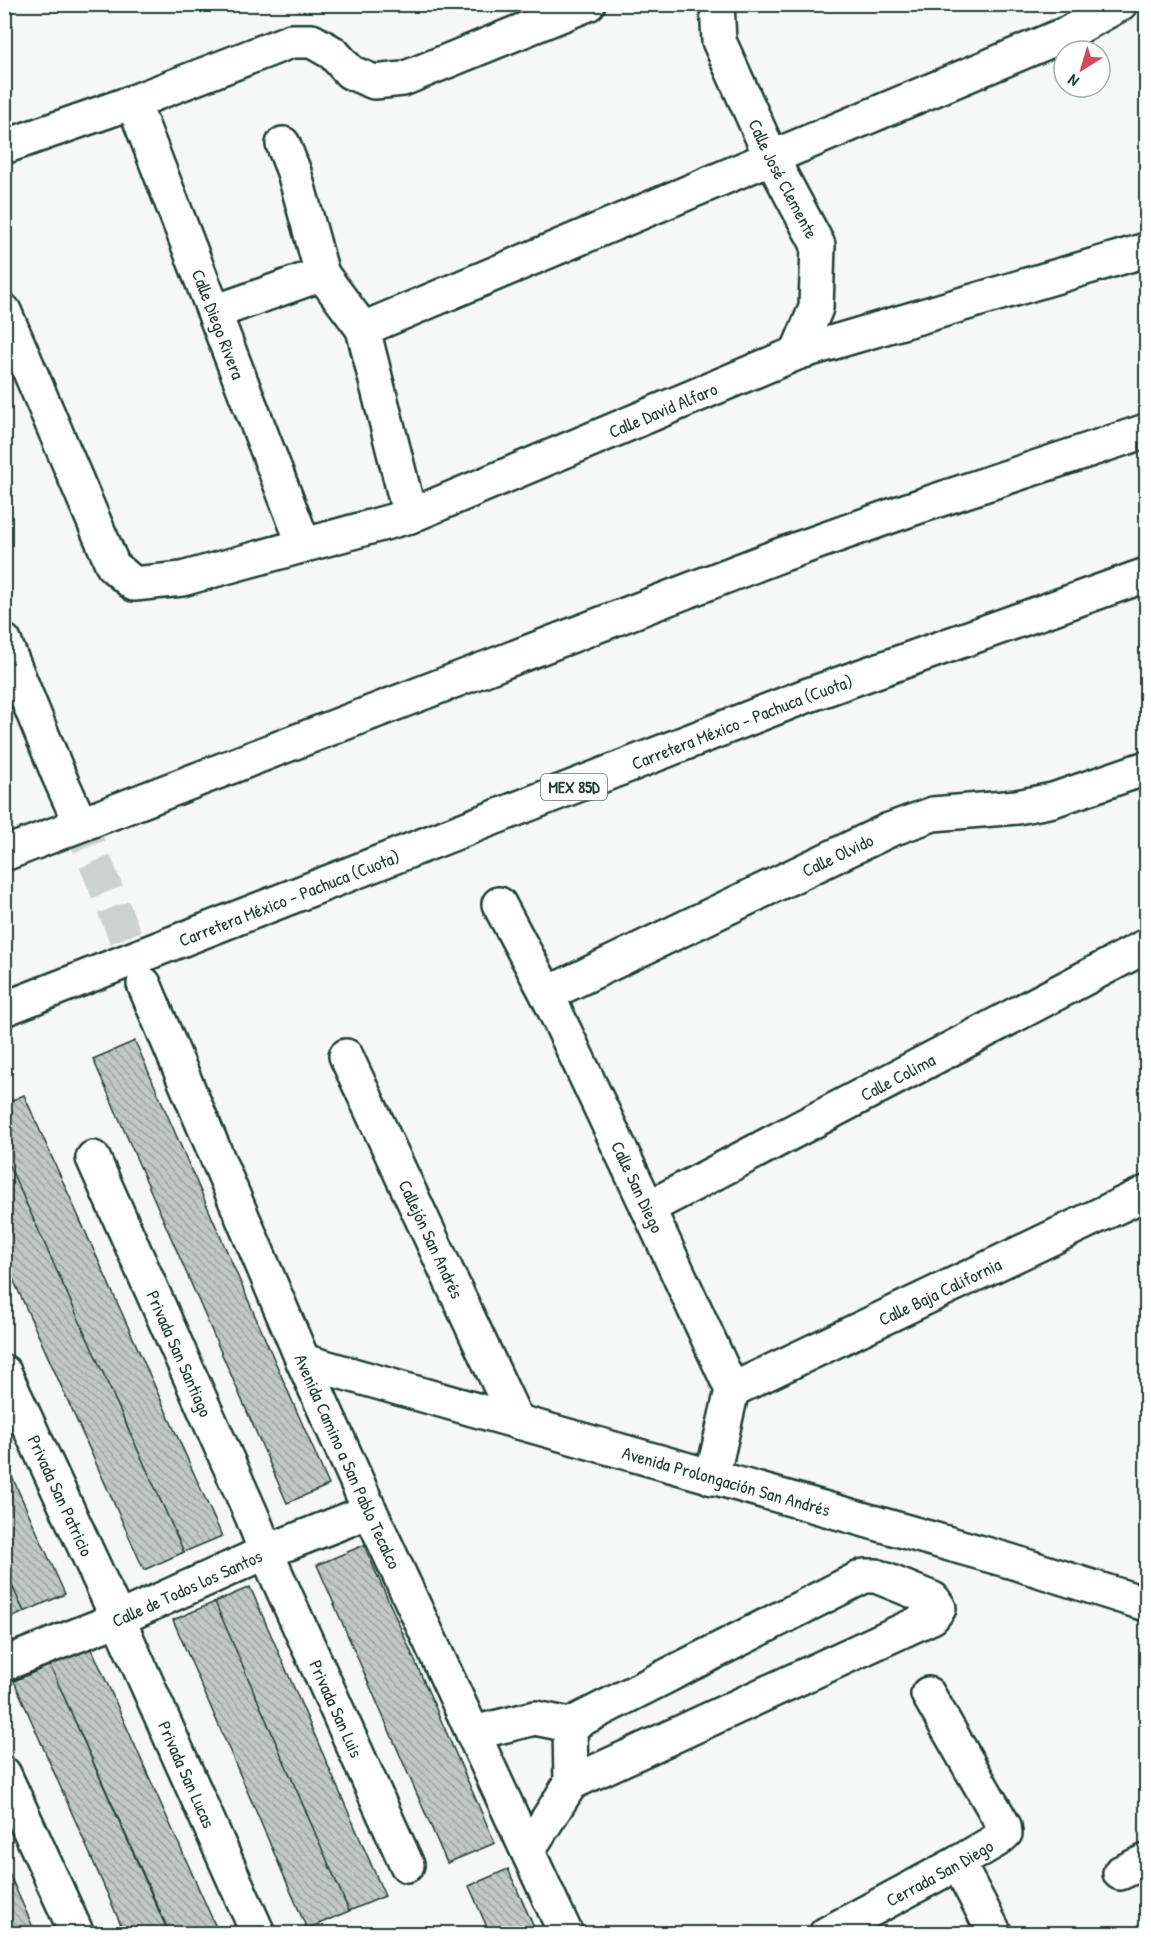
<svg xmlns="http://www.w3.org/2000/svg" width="1151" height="1938" viewBox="0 0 1151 1938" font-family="'Patrick Hand',sans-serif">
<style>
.building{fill:url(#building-back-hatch);stroke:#1f3d34;stroke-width:1.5}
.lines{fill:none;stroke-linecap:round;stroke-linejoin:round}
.major-tunnel{stroke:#cbd2d0;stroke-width:33;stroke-dasharray:33 16;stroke-linecap:butt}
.minor-casing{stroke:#1f3d34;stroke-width:38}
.major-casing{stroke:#1f3d34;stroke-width:38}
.highway-casing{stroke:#1f3d34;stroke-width:38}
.minor{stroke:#fff;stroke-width:33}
.major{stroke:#fff;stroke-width:33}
.highway{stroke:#fff;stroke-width:33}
.labels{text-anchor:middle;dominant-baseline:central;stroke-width:4.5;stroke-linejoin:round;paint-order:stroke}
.shield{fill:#fff;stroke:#627771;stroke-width:1.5}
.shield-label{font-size:16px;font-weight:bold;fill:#1f3d34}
.street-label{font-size:18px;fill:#1f3d34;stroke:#fff}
</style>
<defs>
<pattern id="building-back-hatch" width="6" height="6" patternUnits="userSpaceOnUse" patternTransform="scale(1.5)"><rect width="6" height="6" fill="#c0c9c6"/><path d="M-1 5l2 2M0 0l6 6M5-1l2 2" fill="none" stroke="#9ba4a2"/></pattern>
</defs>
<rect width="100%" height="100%" fill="#f6f7f7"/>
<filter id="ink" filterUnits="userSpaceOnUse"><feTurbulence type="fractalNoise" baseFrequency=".0167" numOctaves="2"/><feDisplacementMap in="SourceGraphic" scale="12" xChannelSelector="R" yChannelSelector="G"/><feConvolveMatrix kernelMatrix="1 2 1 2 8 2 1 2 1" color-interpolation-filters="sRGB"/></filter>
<g filter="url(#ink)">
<path class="building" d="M135 1041 329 1485 287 1503 93 1059Z
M24 1095 222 1536 184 1552 4 1154V1104Z
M4 1154 184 1552 144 1570 4 1259Z
M4 1459 65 1594 24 1612 4 1568Z
M364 1545 495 1843 447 1863 317 1565Z
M4 1568 24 1612 4 1621Z
M250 1587 385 1896 349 1911 215 1602Z
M215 1602 349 1911 307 1929 173 1620Z
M91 1647 219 1934H170L50 1665Z
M50 1665 169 1934H125L14 1681Z
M4 1862 36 1934H4Z
M508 1869 537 1934H490L469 1886Z"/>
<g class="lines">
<path class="major-tunnel" d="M77 816 144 984"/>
<defs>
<g id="minor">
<path id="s1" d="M717 4 719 41 771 157 818 245 816 308 797 353"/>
<path id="s2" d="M133 102 304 545"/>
<path d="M283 144 294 172 322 274 363 329 410 516"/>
<path d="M4 147 133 102 291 41H312L333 53 350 72 374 82 403 79 588 4"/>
<path id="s3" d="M4 311 113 566 134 584 182 579 410 516 797 353 1146 250"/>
<path d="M215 312 322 274"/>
<path d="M363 329 1068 33 1120 4"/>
<path id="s4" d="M499 904 547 994 648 1208 732 1390 712 1478"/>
<path id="s5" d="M547 994 889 830 933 814 1017 807 1053 800 1146 768"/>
<path id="s6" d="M346 1056 517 1422"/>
<path id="s7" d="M93 1158 252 1516 266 1552 407 1865"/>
<path id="s8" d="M648 1208 1146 946"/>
<path id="s9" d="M303 1361 1010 1561 1146 1604"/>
<path id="s10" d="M4 1372 118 1619 257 1931"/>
<path id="s11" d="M732 1390 1146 1193"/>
<path id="s12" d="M4 1664 118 1619 266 1552 370 1511"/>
<path d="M570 1725 571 1783"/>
<path d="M473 1733 535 1718 570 1725 864 1576H876L933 1599 939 1608 932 1617 571 1783 528 1850"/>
<path d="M4 1774 77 1934"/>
<path d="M958 1863 995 1934"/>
<path d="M1120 1873 1146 1861"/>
<path id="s13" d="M826 1934 958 1863 997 1840 1005 1833 1004 1826 928 1694"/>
</g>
<g id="major">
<path d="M4 641 59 776 77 816"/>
<path id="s14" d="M144 984 303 1361 370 1511 566 1934"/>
</g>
<g id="highway">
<path d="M4 854 778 556 908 510 1146 431"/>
<path id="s15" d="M4 1009 803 697 1146 575"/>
</g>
</defs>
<use href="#minor" class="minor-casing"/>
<use href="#major" class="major-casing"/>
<use href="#highway" class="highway-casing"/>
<use href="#minor" class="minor"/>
<use href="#major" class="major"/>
<use href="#highway" class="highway"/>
</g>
</g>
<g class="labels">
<rect class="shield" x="541" y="774" width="66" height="26" rx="4.5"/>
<g class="shield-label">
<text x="574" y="787">MEX 85D</text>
</g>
<g class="street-label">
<text stroke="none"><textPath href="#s1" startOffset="189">Calle José Clemente</textPath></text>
<text stroke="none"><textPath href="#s2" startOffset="238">Calle Diego Rivera</textPath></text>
<text stroke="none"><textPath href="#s3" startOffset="864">Calle David Alfaro</textPath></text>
<text stroke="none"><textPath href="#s15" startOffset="792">Carretera México - Pachuca (Cuota)</textPath></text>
<text stroke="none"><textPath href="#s5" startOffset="322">Calle Olvido</textPath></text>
<text stroke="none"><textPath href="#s15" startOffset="306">Carretera México - Pachuca (Cuota)</textPath></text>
<text stroke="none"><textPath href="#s8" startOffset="282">Calle Colima</textPath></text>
<text stroke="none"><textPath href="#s4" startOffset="315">Calle San Diego</textPath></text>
<text stroke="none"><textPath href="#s6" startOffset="202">Callejón San Andrés</textPath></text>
<text stroke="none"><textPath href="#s11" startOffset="230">Calle Baja California</textPath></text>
<text stroke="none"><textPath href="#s7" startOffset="214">Privada San Santiago</textPath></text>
<text stroke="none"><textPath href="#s14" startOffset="519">Avenida Camino a San Pablo Tecalco</textPath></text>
<text stroke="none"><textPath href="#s9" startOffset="440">Avenida Prolongación San Andrés</textPath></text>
<text stroke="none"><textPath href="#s10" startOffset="136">Privada San Patricio</textPath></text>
<text stroke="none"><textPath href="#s12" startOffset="198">Calle de Todos los Santos</textPath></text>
<text stroke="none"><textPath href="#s7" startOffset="602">Privada San Luis</textPath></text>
<text stroke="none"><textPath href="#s10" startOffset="442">Privada San Lucas</textPath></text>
<text stroke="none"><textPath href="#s13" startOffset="129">Cerrada San Diego</textPath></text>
</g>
</g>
<rect width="1151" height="1938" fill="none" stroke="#fff" stroke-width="24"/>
<rect x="12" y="12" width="1127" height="1914" fill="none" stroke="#1f3d34" stroke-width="2" filter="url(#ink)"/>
<g transform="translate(1082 69) rotate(217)"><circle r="28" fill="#ffffff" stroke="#a5b1ae" stroke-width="1.5"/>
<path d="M0-4.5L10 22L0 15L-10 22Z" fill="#d1495b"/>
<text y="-9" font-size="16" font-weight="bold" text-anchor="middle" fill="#1f3d34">N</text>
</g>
</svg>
